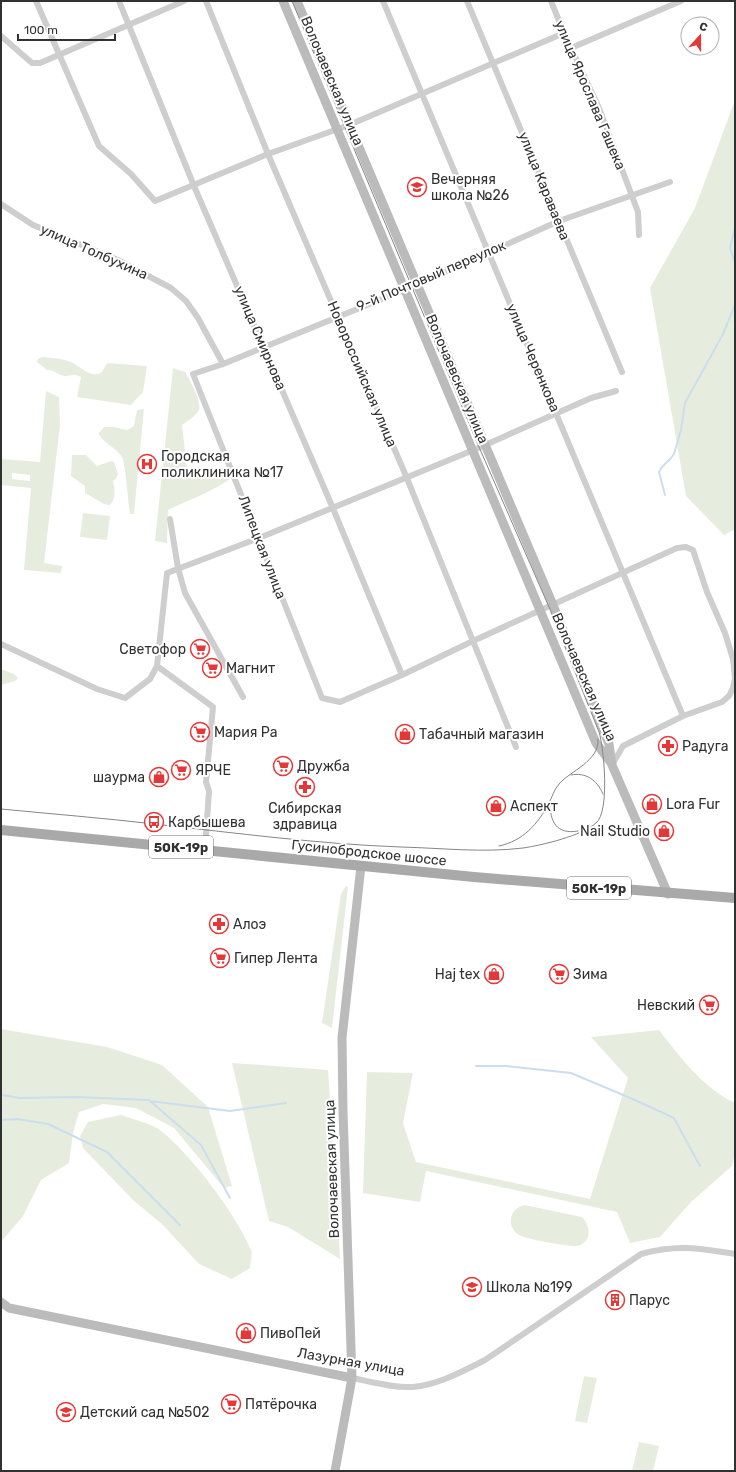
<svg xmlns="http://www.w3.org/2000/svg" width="736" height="1472" viewBox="0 0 736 1472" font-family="Rubik,sans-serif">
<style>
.green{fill:#e6eddf;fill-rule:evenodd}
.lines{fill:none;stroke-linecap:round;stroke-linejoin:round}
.stream{stroke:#ccdeed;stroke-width:2}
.street{stroke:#cecece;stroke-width:6}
.secondary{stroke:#bbb;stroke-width:9}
.primary{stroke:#a9a9a9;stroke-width:10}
.tram{stroke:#868686;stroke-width:1}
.labels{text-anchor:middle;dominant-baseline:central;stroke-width:4;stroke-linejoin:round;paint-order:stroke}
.shield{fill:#fff;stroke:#6f6f6f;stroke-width:1}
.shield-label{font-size:13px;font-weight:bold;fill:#313131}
.street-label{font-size:14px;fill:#313131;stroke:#fff}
.poi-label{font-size:14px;fill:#313131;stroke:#fff;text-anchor:start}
</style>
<rect width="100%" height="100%" fill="#fff"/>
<path class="green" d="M735 100V529L724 535 686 496 650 288 695 208Z
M42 357C51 358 59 358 68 361 79 364 90 380 102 372L107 363 147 366 143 392 131 405 77 397 81 377C76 374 71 376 65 376 58 375 54 369 47 370L37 362 38 359Z
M173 368 185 372C190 379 202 403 199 410 196 416 188 421 182 425L187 469 195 474C208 473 219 468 230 479 211 492 189 500 168 510L167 543 155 541Z
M46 391 59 397 60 425 44 563 62 566 61 573 24 570 31 488 1 485V459L40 462ZM12 473 30 475V481L12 479Z
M144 409 134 514H130C128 502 126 466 122 457 118 449 99 440 99 433L104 427H114L127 430 134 426 137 410Z
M72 455H86L97 466 111 461 114 462 118 474 116 479 113 481C115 489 116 499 110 505L104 504 85 493V486L71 476Z
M83 513 110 516 107 540 80 537Z
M1 669 14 674 18 678 15 681 1 685Z
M346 886 348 887 332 1028 322 1023 341 894Z
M1 1029 107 1047 162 1065 208 1107 232 1186 224 1188 174 1128 136 1108 103 1104 79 1112 73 1133 69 1163 41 1180 23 1216 1 1242Z
M659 1030C681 1058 703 1088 735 1103V1153L732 1166 691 1202 660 1237 630 1243 617 1212 426 1171 420 1202 363 1193 367 1072 413 1073 403 1123 416 1162 590 1199 628 1078 591 1037Z
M232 1063 328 1070 340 1259 288 1227 269 1221Z
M121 1115C132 1119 145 1122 155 1127 185 1145 238 1217 251 1250 253 1255 250 1263 250 1268L232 1279 199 1264 163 1225 133 1200 83 1148 80 1136 88 1122Z
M524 1205 582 1217C591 1226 592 1243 577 1246 569 1247 526 1239 519 1235 514 1232 510 1226 511 1220 511 1212 517 1207 524 1205Z
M584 1376 597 1378 587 1423 575 1421Z
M639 1442 659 1446 653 1471H632Z"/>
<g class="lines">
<path class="stream" d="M735 228 730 248 735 263
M665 495 659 472 662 467 671 458 674 454 681 430 685 403 723 334 735 305
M476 1066H506L571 1073 635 1100 674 1118 700 1166
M1 1095 20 1098 77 1097 149 1100 201 1145 230 1198
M150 1101 230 1111 286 1103
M1 1120 17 1119 48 1124 107 1152 180 1225"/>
<path class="street" d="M36 1 99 146 131 174 155 201 268 154 349 125 564 33
M119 1 194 186 332 506 402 675
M206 1 268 154 406 476 516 747
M383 1 683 716
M467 1 622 372
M551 1 564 33 599 108 638 212 639 235
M1 36 32 63H40L184 1
M571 48 681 1
M1 204 33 225 118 260 171 288 186 301 198 318 223 364
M170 519 178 568 185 593 243 697
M1 644 97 689 125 698 150 679 157 666 213 707 206 782 209 791 205 849
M157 666 167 573 259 538 476 449 591 398 616 391
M612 765 623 746 683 716 722 702 729 696 733 688 735 678 733 659 725 633 707 592 693 550 686 547 677 548 473 641 402 675 340 702 322 698 193 374 223 364 416 285 559 221 670 182
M352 1378C372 1382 393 1388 413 1387 438 1385 463 1371 485 1360L641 1254C676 1244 699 1248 735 1254"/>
<path class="secondary" d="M283 1 596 743 612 764
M297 1 553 605 609 744 612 765 668 894
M1 1302 9 1308 352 1378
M335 1471 352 1378 343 1112 342 1038 361 866"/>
<path class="primary" d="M1 830 474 877 735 898"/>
<path class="tram" d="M571 775C586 772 597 780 603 794
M550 803C550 821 556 835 578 831
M1 809C52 814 103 818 154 824 236 833 318 844 401 847 441 848 483 853 523 848 543 845 581 836 596 823 610 812 604 748 599 732L549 607 479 447 292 1
M499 846C523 841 538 824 549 803 552 797 554 790 559 784 570 771 600 761 598 739"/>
</g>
<defs>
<symbol id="school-ring" viewBox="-11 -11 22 22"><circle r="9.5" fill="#fff" stroke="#e43737" stroke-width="1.5"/><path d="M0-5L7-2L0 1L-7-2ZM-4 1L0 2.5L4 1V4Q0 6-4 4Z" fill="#e43737"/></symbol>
<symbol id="hospital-ring" viewBox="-11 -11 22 22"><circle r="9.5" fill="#fff" stroke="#e43737" stroke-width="1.5"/><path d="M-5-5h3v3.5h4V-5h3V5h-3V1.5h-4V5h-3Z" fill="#e43737"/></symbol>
<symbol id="supermarket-ring" viewBox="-11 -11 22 22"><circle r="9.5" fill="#fff" stroke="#e43737" stroke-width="1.5"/><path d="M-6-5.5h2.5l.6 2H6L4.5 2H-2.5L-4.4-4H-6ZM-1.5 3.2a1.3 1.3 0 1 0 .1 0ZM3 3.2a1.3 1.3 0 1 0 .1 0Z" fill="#e43737"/></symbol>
<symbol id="shop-ring" viewBox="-11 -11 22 22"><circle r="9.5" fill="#fff" stroke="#e43737" stroke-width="1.5"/><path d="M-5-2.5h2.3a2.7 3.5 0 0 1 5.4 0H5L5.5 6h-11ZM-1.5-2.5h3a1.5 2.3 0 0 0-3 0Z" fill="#e43737"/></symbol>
<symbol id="pharmacy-ring" viewBox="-11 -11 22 22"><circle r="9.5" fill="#fff" stroke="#e43737" stroke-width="1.5"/><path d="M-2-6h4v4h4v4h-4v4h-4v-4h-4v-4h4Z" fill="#e43737"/></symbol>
<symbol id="bus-ring" viewBox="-11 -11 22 22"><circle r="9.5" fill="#fff" stroke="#e43737" stroke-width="1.5"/><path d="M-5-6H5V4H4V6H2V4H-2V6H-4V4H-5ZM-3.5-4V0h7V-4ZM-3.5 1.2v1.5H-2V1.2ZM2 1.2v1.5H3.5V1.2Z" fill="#e43737"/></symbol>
<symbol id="building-ring" viewBox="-11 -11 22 22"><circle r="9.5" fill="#fff" stroke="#e43737" stroke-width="1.5"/><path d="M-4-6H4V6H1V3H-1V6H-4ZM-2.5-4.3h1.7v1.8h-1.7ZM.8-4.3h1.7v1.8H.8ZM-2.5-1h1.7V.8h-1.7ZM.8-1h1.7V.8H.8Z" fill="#e43737"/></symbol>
</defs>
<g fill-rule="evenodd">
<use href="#school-ring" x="406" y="176" width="22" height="22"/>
<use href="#hospital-ring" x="136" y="453" width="22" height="22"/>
<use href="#supermarket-ring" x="189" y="638" width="22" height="22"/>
<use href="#supermarket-ring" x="201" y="657" width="22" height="22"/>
<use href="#supermarket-ring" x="189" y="721" width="22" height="22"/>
<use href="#shop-ring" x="394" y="723" width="22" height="22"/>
<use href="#pharmacy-ring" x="657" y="735" width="22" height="22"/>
<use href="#supermarket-ring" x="272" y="755" width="22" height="22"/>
<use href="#supermarket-ring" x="170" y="759" width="22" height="22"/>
<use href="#shop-ring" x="148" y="766" width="22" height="22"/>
<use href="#pharmacy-ring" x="294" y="776" width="22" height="22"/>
<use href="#shop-ring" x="641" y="793" width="22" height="22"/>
<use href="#shop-ring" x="485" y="795" width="22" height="22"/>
<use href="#bus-ring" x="143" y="811" width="22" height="22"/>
<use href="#shop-ring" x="653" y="820" width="22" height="22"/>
<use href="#pharmacy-ring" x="208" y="913" width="22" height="22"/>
<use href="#supermarket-ring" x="209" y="947" width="22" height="22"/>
<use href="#shop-ring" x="483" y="963" width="22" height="22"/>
<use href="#supermarket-ring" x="548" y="963" width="22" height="22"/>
<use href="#supermarket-ring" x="698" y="994" width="22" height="22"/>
<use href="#school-ring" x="461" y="1276" width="22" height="22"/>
<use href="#building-ring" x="604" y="1289" width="22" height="22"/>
<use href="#shop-ring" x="235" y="1322" width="22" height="22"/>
<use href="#supermarket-ring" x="220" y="1393" width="22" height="22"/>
<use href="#school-ring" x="55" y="1401" width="22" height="22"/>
</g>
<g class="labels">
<g class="shield">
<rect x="149" y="836" width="64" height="22" rx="3"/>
<rect x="567" y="877" width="64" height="22" rx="3"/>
</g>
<g class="shield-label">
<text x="181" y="847">50К-19р</text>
<text x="599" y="888">50К-19р</text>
</g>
<g class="street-label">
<text transform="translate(332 81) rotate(67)">Волочаевская улица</text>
<text transform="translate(590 95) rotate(67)">улица Ярослава Гашека</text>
<text transform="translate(544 186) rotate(68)">улица Караваева</text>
<text transform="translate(94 252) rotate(24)">улица Толбухина</text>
<text transform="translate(431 276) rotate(-23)">9-й Почтовый переулок</text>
<text transform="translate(260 338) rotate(67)">улица Смирнова</text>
<text transform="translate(533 358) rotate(67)">улица Черенкова</text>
<text transform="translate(362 374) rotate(67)">Новороссийская улица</text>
<text transform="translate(457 379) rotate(67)">Волочаевская улица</text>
<text transform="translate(262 547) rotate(69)">Липецкая улица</text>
<text transform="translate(584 677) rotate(66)">Волочаевская улица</text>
<text transform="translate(369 853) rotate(6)">Гусинобродское шоссе</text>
<text transform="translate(332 1169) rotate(-92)">Волочаевская улица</text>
<text transform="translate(351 1362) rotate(10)">Лазурная улица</text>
</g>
<g class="poi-label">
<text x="431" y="179">Вечерняя<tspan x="431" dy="16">школа №26</tspan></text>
<text x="161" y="456">Городская<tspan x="161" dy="16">поликлиника №17</tspan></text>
<text x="186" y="649" text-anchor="end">Светофор</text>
<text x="226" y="668">Магнит</text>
<text x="214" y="732">Мария Ра</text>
<text x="419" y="734">Табачный магазин</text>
<text x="682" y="746">Радуга</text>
<text x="297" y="766">Дружба</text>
<text x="195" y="770">ЯРЧЕ</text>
<text x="145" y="777" text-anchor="end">шаурма</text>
<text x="666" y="804">Lora Fur</text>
<text x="510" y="806">Аспект</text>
<text x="305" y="808" text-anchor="middle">Сибирская<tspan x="305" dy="16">здравица</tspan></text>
<text x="168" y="822">Карбышева</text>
<text x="650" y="831" text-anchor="end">Nail Studio</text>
<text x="233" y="924">Алоэ</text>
<text x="234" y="958">Гипер Лента</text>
<text x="480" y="974" text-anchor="end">Haj tex</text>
<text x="573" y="974">Зима</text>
<text x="695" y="1005" text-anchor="end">Невский</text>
<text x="486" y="1287">Школа №199</text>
<text x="629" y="1300">Парус</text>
<text x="260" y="1333">ПивоПей</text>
<text x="245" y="1404">Пятёрочка</text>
<text x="80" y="1412">Детский сад №502</text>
</g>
</g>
<rect width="736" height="1472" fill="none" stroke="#313131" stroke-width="4"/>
<g transform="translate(700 36) rotate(21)"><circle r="19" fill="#ffffff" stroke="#adadad"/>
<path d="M0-3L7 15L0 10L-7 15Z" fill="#e43737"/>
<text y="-6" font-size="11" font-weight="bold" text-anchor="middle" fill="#313131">С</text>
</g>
<path d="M18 34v6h97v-6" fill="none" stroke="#313131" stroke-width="2"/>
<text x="24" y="34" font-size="12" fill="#313131" stroke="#ffffff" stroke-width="3" paint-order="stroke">100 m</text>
</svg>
